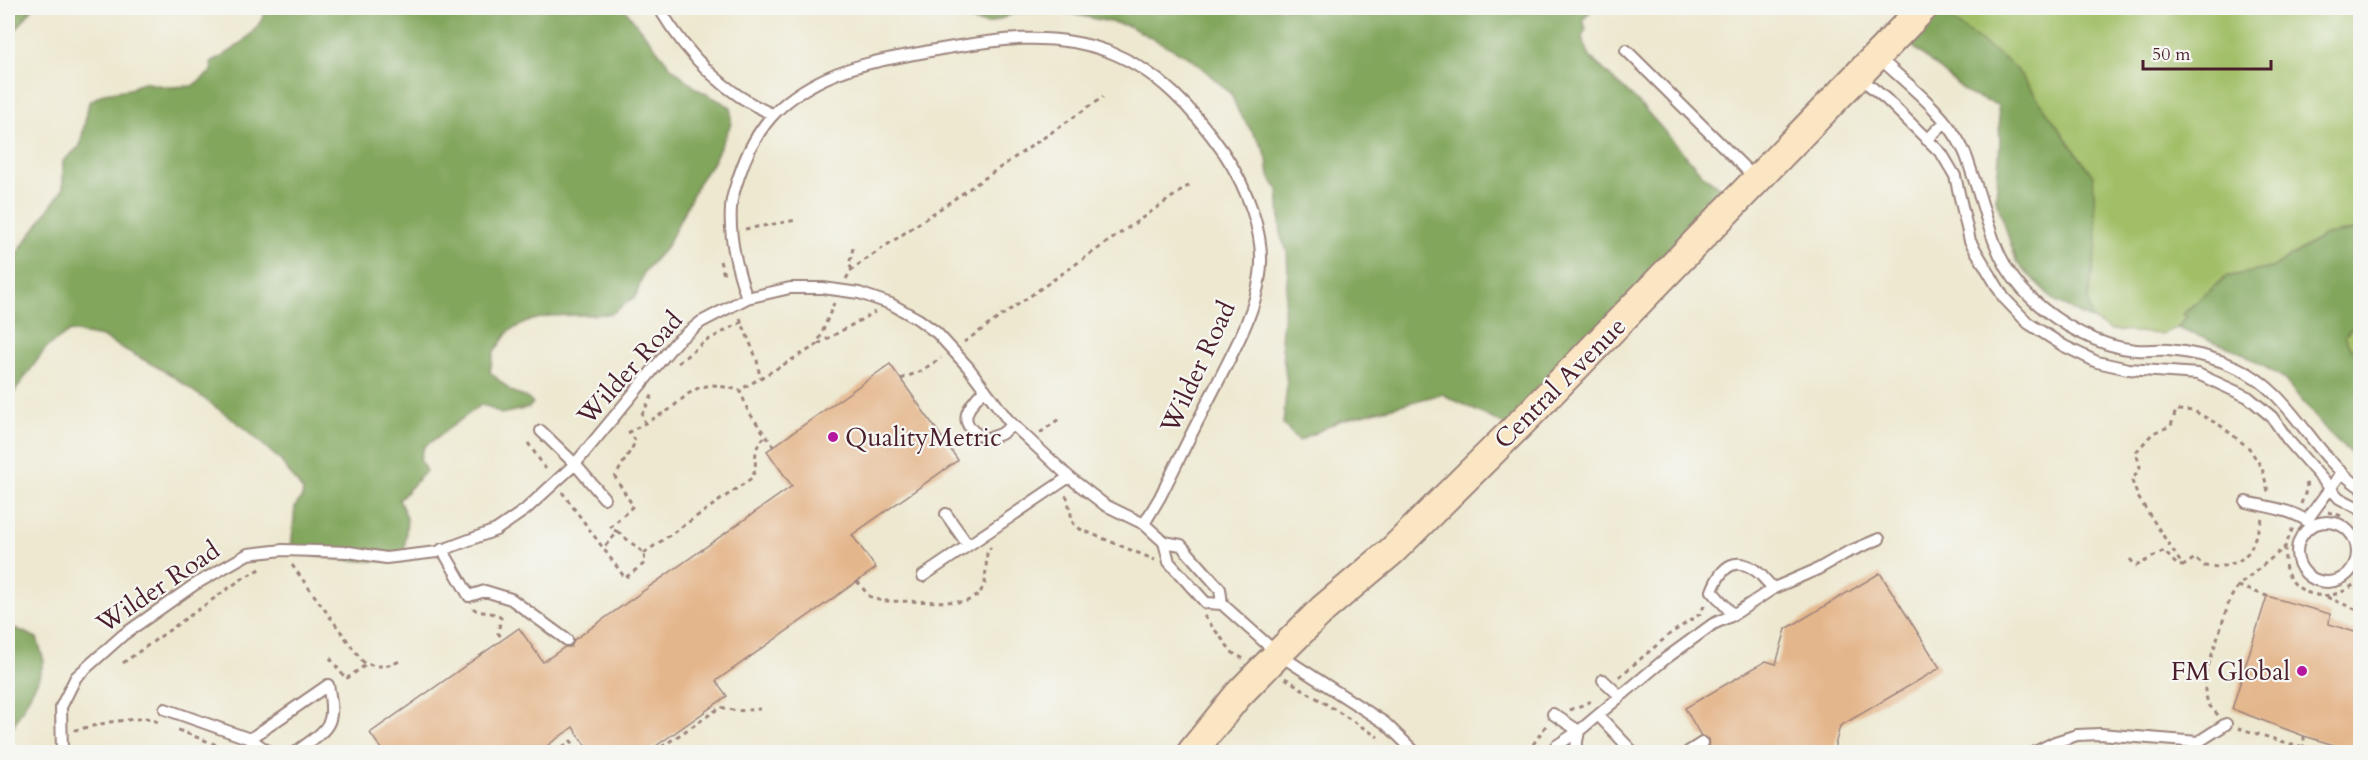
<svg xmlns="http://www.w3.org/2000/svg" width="2368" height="760" viewBox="0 0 2368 760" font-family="Cardo,serif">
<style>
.green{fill:#a2bf67;stroke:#766f49;stroke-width:1.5}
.forest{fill:#81a65c;stroke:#666244;stroke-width:1.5}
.building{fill:#e4b68b}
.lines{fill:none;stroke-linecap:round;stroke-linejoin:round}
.lane-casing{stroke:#9c847d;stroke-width:14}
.secondary-casing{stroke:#9c847d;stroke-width:32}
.path{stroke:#9c847d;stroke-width:3;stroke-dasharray:4.5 4.5;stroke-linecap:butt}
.lane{stroke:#fff;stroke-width:10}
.secondary{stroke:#fbe6c3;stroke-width:28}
.poi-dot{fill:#b5179e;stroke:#f6f6f2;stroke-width:2}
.labels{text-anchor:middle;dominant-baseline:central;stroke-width:4.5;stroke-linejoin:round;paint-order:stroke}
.street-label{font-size:26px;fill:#4a1f2b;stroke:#f6f6f2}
.poi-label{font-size:26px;fill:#4a1f2b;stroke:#f6f6f2;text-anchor:start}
</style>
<rect width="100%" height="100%" fill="#f6f6f2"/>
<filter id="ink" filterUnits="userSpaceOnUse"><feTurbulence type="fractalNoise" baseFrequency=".0167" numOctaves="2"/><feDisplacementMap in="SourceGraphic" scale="12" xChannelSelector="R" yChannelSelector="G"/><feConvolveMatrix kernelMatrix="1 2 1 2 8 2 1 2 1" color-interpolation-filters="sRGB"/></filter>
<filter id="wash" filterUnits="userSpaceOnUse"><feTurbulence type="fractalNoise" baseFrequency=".008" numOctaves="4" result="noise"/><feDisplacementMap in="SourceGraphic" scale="24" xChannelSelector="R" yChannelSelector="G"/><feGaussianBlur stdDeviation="1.35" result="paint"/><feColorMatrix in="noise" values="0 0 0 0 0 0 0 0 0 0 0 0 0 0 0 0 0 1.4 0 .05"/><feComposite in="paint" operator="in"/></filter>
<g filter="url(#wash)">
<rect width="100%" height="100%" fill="#ede8cf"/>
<path class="green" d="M1936 8H2360V229L2323 236 2272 268 2225 277 2183 314 2187 316 2177 328 2162 334 2110 330 2092 320 2088 299 2097 243Z
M2360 318V363L2344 336Z"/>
<path class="forest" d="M8 8H33L8 40Z
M267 8H624L670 66 697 89 731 107V124L713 162 699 182 667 246 644 272 636 296 611 314 549 316 529 321 509 331 494 352 490 372 511 391 525 397 533 403 528 408 501 414 489 407 481 405 424 447 420 459 426 471 399 500 407 518 404 560C361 564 333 559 291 550L295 507 302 497 303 491 280 460 242 426 168 373 102 337 70 331 46 348 8 401V266L63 189V161L80 146 89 102 104 93 130 89 143 82 168 87 192 86 212 71 211 63C233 51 259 33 267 8Z
M932 8H1593L1583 20 1586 29 1582 37 1590 57 1643 107 1702 174 1735 200 1511 428 1442 394 1339 421 1299 441 1283 424 1287 385 1281 339 1288 272 1287 251 1281 237 1278 189 1269 176 1267 158 1262 146 1239 113 1231 94 1192 59 1129 26 1058 11 1015 13 988 24 932 13Z
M1936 8 2015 67 2093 176 2097 243 2088 299 2092 320 2056 302 2017 263 1996 199 2000 141 1998 105 1970 95 1897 33Z
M2360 229V318L2345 336 2360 363V462L2328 432 2282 377 2236 350 2177 328 2187 317 2183 314 2225 277 2272 268 2323 236Z
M8 625 37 638 44 661 38 680 8 736Z"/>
<g id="blocks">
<path class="building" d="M890 364 958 460 852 535 876 568 716 681 727 696 646 753H590L573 727 537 753H384L370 733 519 628 543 662 565 647H571L574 640 792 486 767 451Z
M1880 573 1940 668 1840 726 1833 753H1711L1708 747 1709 739 1701 736 1685 708 1766 661 1776 664 1786 629Z
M2267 596 2330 614 2329 624 2361 634V753L2304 736 2232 709Z"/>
</g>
</g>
<g filter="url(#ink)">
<use href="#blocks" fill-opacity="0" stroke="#9c847d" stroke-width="1.5"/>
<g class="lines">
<defs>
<path id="lane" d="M659 8C686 53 723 93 772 114
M1626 50 1755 178
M1877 56C1907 84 1944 111 1963 149 1968 158 1970 169 1974 179 1990 225 1994 264 2032 299 2059 324 2099 347 2136 350 2147 351 2157 349 2168 350 2192 352 2216 358 2238 368 2292 393 2312 455 2360 487
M1858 76 1886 99 1942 154 1955 176 1970 241 2004 298 2028 323 2064 346 2097 362 2128 369 2198 374 2248 397 2272 417 2288 440 2339 498 2360 509
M1927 140 1945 122
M747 298 790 288H823L859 293 891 304 918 319 937 333 968 367 1008 420 1069 477
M985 389C965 409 955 425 987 439L1001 434 1013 425
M541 431 575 464 604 498
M2246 502C2267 507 2296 510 2312 525
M946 514 968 545
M2307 520 2342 472
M2297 552a30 30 0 1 1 60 0a30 30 0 1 1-60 0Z
M1164 542 1181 545 1220 589 1222 604
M442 549 469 596 485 591 511 599 567 640
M923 576 1069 477 1105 505 1144 524
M1733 615 1712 591C1722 565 1737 554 1760 574 1765 579 1768 584 1774 588
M1603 680 1620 696
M165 709 250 739 269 752
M1553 714 1579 731
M1598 715 1633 752
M250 739 328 685C337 727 328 728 296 752
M62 752 61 707 76 677 123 635 194 585 248 554 283 550 349 552 386 558 437 552 496 530 525 510 575 464 676 342 701 322 747 298C737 269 729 239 731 208 731 197 736 186 739 176 755 128 779 100 826 78 861 62 899 57 936 50 994 40 1050 30 1107 51 1158 70 1194 110 1224 153 1246 186 1266 235 1260 275 1255 312 1237 344 1221 376 1200 416 1180 457 1160 497L1144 524 1164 542 1169 562 1206 603 1222 604 1278 654 1385 723 1415 752
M1551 752 1556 746 1579 731 1665 659 1713 624 1733 615 1774 588 1818 569 1846 553 1879 539
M1575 752 1579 731
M1688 752 1702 743
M2035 752 2055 742 2077 735 2100 734 2198 742 2226 724"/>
<path id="secondary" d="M1192 752 1238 695 1278 654 1323 609 1392 551 1530 414 1923 8"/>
</defs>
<use href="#lane" class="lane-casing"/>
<use href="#secondary" class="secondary-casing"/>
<path class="path" d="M745 229 797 220
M720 261 724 275
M852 269 849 265 853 248
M846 279 852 269 1103 97
M740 318 757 360 760 378
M964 342 1191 184
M818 344 875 312
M678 363 704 342 742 322
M901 379 921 371 941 358
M645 424 642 414 653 394
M1040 433 1059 419
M528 443 548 472
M774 447 748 411 740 390 817 345 834 303
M562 492 625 578 645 563 644 553 618 532 603 548
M1065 496 1067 497 1073 523 1080 529 1155 560
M2301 504 2307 488 2306 482
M2328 512 2342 516
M2262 519 2250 551 2238 562 2219 567 2204 566 2195 558 2183 566 2138 497 2132 481 2140 467 2136 452 2153 433 2171 426 2176 410 2194 411 2221 426 2249 448 2262 468 2268 491 2271 493
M618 532 610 528 633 506 615 477 636 441 629 432 669 410 688 394 700 387 714 385 740 390
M2285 547C2285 555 2284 568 2288 575 2304 603 2342 601 2360 578
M644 553 752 478C760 461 749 450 766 436
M2130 559 2136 566 2164 551 2177 565 2183 566
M292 565 363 662C377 668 386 667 400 661
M857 581 869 596 881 601 965 602 979 595 985 583 987 553 991 547
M2238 586 2267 596
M2327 597 2360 611
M473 608C480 615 490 609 501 618L498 633 503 639
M1204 616 1233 653 1244 659
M330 658 346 679 367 664
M123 663 243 578 264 567
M1619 677 1670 634 1700 614 1705 604
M1285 678 1378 737
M1570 710 1592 701
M2218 715 2208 704 2205 691V676L2230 599 2238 586 2285 547 2293 527
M2238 728 2317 752
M178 730 235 752
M75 731V730L110 722 146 718 161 723
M2304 736V748
M555 752 571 741 580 752
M654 752 721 707 736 711 760 709
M1528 752 1547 724"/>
<use href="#lane" class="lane"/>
<use href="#secondary" class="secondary"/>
</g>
</g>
<g class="poi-dot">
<circle cx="833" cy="437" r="6"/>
<circle cx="2302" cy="671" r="6"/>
</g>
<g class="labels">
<g class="street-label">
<text transform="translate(1198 367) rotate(-65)">Wilder Road</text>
<text transform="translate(630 368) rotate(-48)">Wilder Road</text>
<text transform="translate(1560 383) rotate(-45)">Central Avenue</text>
<text transform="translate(158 587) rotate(-34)">Wilder Road</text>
</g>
<g class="poi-label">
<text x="845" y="437">QualityMetric</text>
<text x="2290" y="671" text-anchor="end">FM Global</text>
</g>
</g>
<rect width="2368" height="760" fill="none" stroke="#f6f6f2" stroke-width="30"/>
<path d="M2143 60v9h128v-9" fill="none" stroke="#4a1f2b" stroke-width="3"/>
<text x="2152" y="60" font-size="18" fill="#4a1f2b" stroke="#f6f6f2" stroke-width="4.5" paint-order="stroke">50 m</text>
</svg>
